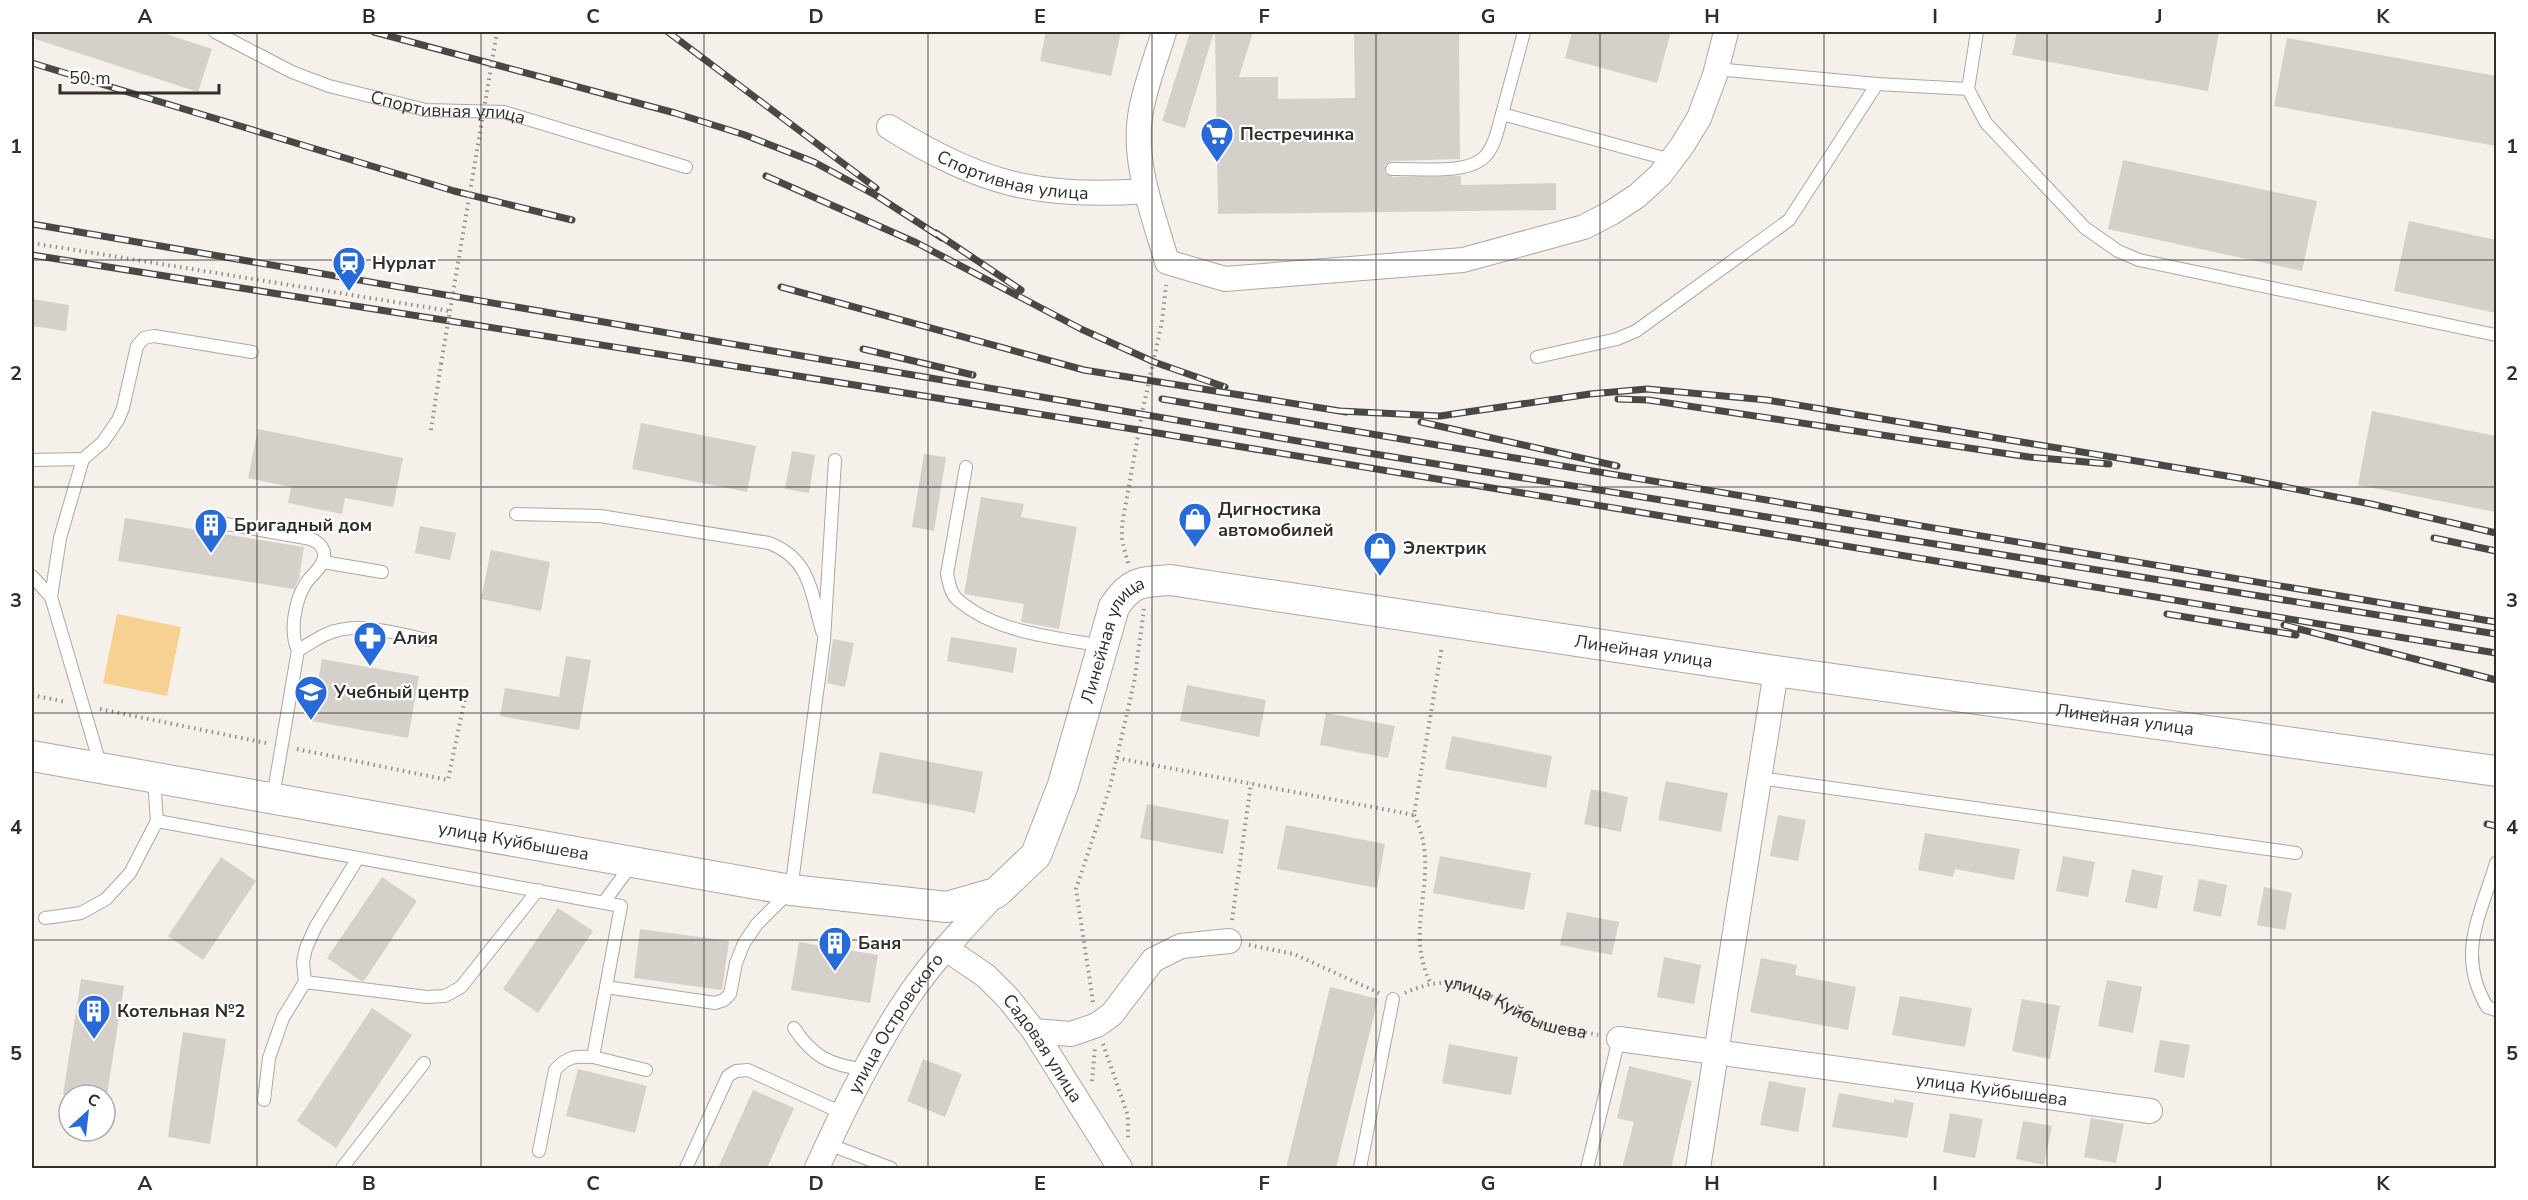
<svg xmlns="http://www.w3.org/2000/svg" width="2528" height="1200" viewBox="0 0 2528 1200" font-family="'Nunito Sans',sans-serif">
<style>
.green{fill:#f6d192}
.building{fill:#d5d0c9}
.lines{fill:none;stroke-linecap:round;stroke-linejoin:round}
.service-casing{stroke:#aca8a1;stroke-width:14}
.minor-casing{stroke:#aca8a1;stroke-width:26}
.tertiary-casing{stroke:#aca8a1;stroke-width:32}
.path{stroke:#928f8a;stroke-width:4;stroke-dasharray:1.5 4.5;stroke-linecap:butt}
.service{stroke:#fff;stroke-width:12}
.minor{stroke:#fff;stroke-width:24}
.tertiary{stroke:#fff;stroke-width:30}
.rail-casing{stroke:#4a4844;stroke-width:7}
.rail{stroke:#fff;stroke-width:4.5;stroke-dasharray:14;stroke-linecap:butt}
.path-bridge{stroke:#928f8a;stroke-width:4;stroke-dasharray:1.5 4.5;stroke-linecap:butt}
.grid{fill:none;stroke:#302f2c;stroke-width:1.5;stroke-opacity:0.55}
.labels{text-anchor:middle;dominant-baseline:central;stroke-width:4.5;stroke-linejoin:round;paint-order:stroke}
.street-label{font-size:18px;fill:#302f2c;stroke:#fff}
.poi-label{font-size:18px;font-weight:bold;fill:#302f2c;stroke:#fff;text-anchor:start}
.neatline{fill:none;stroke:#302f2c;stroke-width:2}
.grid-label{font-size:20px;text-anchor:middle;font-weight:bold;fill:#302f2c}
</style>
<rect width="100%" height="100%" fill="#f5f0e9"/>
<path class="green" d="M117 614 181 627 167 696 103 683Z"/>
<path class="building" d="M32 32H160L212 49 198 92 32 38Z
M1046 32H1121L1111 76 1040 61Z
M1190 32H1214L1185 128 1162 121Z
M1215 32H1253L1239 77H1278V99L1355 98 1354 32H1459L1460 159 1391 161 1385 165V173L1392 177 1461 176V185L1556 183V210L1218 214Z
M1572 32H1671L1657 83 1565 58Z
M2017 32H2219L2208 91 2012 55Z
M2287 38 2496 76V146L2274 106Z
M2123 160 2317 201 2302 271 2108 229Z
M2409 221 2496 240V313L2394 291Z
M32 299 69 305 66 331 32 326Z
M2372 411 2496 436V512L2358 485Z
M641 423 756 446 747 492 632 469Z
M258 429 403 458 393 507 345 498 342 514 288 503 291 487 248 478Z
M792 451 815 455 809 493 785 489Z
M924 454 946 457 934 531 912 527Z
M981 497 1024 504 1021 517 1077 527 1059 629 1021 622 1024 604 964 594Z
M125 518 304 547 299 579 294 589 118 561Z
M420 526 456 533 450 560 415 553Z
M491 550 550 562 541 611 481 599Z
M951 637 1017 648 1013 673 947 661Z
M833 639 854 643 845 687 827 683Z
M566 656 591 660 579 730 500 716 505 688 559 697Z
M322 659 419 676 408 738 311 721Z
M1187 685 1266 700 1259 737 1180 721Z
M1326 713 1395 726 1388 758 1320 745Z
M1452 736 1552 756 1546 788 1445 769Z
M880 752 983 772 975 813 872 793Z
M1666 781 1728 793 1721 832 1658 820Z
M1591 789 1628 797 1621 832 1584 824Z
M1147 804 1229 820 1223 854 1140 838Z
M1778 815 1806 820 1798 861 1770 856Z
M1286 825 1385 844 1377 888 1277 869Z
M1925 833 2020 849 2014 880 1955 869 1953 877 1918 870Z
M1440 856 1531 873 1524 910 1433 893Z
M2063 856 2095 862 2088 897 2056 891Z
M221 857 256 881 203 960 168 936Z
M2132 869 2163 876 2157 909 2125 902Z
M382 877 417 901 364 981H361L327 958Z
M2199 879 2227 885 2221 917 2193 911Z
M2264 887 2292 893 2285 930 2257 925Z
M558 908 593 931 538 1013 503 989Z
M1567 912 1619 922 1612 955 1560 945Z
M640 929 729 941 722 990 634 978Z
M799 942 878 955 870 1003 791 990Z
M1664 957 1701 965 1694 1004 1657 997Z
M1761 958 1797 965 1795 975 1856 987 1848 1030 1750 1012Z
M81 979 124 986 107 1095H63Z
M2107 980 2142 987 2133 1033 2098 1026Z
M1330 987 1378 999 1336 1168H1286Z
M1900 996 1972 1008 1965 1047 1892 1035Z
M2022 999 2060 1006 2050 1059 2012 1051Z
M372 1008 412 1035 336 1148 297 1121Z
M183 1032 226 1039 210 1144 168 1137Z
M2160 1040 2190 1045 2184 1078 2154 1072Z
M1449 1044 1518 1057 1511 1095 1442 1083Z
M923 1059 962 1074 945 1117 907 1101Z
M1629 1066 1692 1081 1671 1168H1622L1634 1122 1617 1118Z
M578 1069 647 1086 635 1133 566 1116Z
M1769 1081 1806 1088 1798 1132 1760 1125Z
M753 1090 794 1108 767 1168H718Z
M1839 1093 1894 1103V1099L1914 1103 1907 1138 1832 1127Z
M1950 1113 1983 1119 1975 1158 1943 1152Z
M2091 1118 2124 1124 2116 1163 2084 1157Z
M2023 1121 2052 1126 2044 1165 2016 1159Z"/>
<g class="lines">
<defs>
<g id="service">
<path id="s2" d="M215 32 292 72 329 86 426 110 504 112 686 167"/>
<path d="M1524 32 1502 114 1671 160"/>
<path d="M1977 32 1968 89 1986 123 2085 228 2118 251 2139 260 2496 335"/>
<path d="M1716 69 1877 84 1968 89"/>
<path d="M1392 169C1418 168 1471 176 1487 154 1496 143 1498 127 1502 114"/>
<path d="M1537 357 1617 339 1636 331 1789 220 1877 84"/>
<path d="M32 460 83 459"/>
<path d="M966 467 947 574C949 582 950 593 957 599 995 633 1054 637 1102 646"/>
<path d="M516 514 600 516 769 543C811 559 811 593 822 631"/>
<path d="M215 522 311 539C320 543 327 550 323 561 320 569 311 576 306 583 295 600 289 632 298 650L273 797"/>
<path d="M323 562 382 572"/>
<path d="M32 576 51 597"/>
<path d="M298 650C308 645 317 638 327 634 357 620 397 634 428 640"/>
<path d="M101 767 51 597 60 538 83 459 103 442 118 420 123 408 137 346 144 338 154 336 252 352"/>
<path d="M1759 778 2296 853"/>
<path d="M157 821 621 906 593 1057 646 1070"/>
<path d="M2496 863C2480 917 2456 954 2487 1007L2496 1010"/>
<path d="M604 902 632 864"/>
<path d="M45 918 81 913 106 899 130 873 157 821 154 779"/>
<path d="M305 982 427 997 445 996 461 987 538 890"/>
<path d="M606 987 715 1003 724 1000 730 994 736 963 744 943 757 924 791 890 824 640 835 460"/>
<path d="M794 1028C812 1056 831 1066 864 1069"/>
<path d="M264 1100 269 1058 283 1018 305 982 303 962 306 948 316 926 358 858"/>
<path d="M828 1144 891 1168"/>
<path d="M539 1151 555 1070C567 1056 576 1056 593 1057"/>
<path d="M342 1168 424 1063"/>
<path d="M686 1168 728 1076 736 1071 748 1070 842 1113"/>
<path d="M1360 1168 1393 999"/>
<path d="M1587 1168 1619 1039"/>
</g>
<g id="minor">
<path d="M1164 32C1156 59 1144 88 1140 117 1133 165 1154 216 1167 262L1225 279 1463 260 1584 227 1611 213 1637 196 1660 175 1682 146 1699 118 1715 75 1726 32"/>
<path id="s3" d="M889 127C980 184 1039 199 1146 191"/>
<path id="s4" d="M945 948 986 976 1008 998 1034 1031 1120 1168"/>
<path d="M1034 1031 1071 1034 1097 1025 1112 1014 1153 960 1181 946 1229 941"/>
<path id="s5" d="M1619 1039 2150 1111"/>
<path id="s6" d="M817 1168C844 1108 873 1049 910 994 935 958 966 925 996 893"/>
<path d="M1698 1168 1776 671"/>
</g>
<g id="tertiary">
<path id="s7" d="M32 756 791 890 947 907 996 893 1036 855 1063 785 1114 607C1131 581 1141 582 1170 580L1776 671 2496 771"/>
</g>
</defs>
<use href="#service" class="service-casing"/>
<use href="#minor" class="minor-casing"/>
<use href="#tertiary" class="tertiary-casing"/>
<g class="path">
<path d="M32 243 450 311"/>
<path d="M431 430 441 364"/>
<path d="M1128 563 1122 540V525L1142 413 1162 322 1166 285"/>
<path d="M32 695 66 702"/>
<path d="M100 709 266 743"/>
<path d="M297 749 448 780 467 689"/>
<path d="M1117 758 1414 815 1442 646"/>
<path d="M1414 815C1444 874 1401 926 1431 984"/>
<path d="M1232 920 1251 783"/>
<path d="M1249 945 1294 954 1379 993"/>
<path id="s1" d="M1405 993C1461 967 1487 996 1534 1020 1552 1029 1578 1030 1598 1035"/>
<path d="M1093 1002 1076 889 1110 787 1134 683 1144 609"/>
<path d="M1103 1044 1128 1116V1138"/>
<path d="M1092 1081 1095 1047"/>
</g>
<use href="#service" class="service"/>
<use href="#minor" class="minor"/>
<use href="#tertiary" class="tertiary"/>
<defs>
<path id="rail" d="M374 32 675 113 745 135 814 162 877 196 942 238
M668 32 876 188
M32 63 454 191 572 220
M766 176 917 243 1081 329 1154 362 1225 387
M32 224 1368 453 2496 634
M936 233 1021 290
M32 255 1139 430 2496 653
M781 287 1084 370 1346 412
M863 349 973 375
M1162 399 2496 622
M1618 399 1648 400 2029 457 2109 464
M1340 411 1440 416 1590 394 1647 389 1767 400 2239 478 2371 504 2496 533
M1421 422 1617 466
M2434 538 2496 551
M2167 614 2296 635
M2284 625 2496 680
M2487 824 2496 826"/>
</defs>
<use href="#rail" class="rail-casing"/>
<use href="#rail" class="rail"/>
<path class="path-bridge" d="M441 364 497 32"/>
</g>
<path class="grid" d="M257 32V1168M481 32V1168M704 32V1168M928 32V1168M1152 32V1168M1376 32V1168M1600 32V1168M1824 32V1168M2047 32V1168M2271 32V1168M32 260H2496M32 487H2496M32 713H2496M32 940H2496"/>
<defs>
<symbol id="supermarket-pin" viewBox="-11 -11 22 30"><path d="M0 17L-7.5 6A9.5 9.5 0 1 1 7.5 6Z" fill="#286ad7" stroke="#fff"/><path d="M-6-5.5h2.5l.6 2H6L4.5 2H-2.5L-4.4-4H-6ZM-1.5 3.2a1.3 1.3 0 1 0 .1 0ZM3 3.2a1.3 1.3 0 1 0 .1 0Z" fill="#fff"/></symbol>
<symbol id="station-pin" viewBox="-11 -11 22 30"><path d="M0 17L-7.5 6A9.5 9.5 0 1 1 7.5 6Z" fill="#286ad7" stroke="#fff"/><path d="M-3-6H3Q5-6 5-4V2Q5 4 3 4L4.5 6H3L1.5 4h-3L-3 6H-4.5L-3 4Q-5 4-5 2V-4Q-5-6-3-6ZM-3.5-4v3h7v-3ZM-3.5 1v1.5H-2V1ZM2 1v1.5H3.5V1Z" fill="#fff"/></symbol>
<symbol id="shop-pin" viewBox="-11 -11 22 30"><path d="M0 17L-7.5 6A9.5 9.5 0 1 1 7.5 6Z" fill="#286ad7" stroke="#fff"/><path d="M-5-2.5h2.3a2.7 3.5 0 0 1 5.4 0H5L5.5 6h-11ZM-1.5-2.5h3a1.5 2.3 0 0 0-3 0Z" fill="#fff"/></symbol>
<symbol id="building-pin" viewBox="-11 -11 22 30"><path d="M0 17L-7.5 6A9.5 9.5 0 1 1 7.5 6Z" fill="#286ad7" stroke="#fff"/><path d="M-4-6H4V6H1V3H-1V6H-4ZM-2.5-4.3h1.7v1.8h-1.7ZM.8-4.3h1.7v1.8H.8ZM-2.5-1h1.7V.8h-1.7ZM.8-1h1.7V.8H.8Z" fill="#fff"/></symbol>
<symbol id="pharmacy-pin" viewBox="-11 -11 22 30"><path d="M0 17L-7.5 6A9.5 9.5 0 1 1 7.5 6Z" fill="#286ad7" stroke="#fff"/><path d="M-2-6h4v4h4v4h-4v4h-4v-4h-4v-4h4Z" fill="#fff"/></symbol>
<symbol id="university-pin" viewBox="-11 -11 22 30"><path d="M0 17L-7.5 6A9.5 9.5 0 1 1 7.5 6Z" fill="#286ad7" stroke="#fff"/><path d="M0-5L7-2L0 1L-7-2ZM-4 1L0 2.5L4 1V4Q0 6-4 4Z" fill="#fff"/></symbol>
</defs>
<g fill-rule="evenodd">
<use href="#supermarket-pin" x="1198" y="115" width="38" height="52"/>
<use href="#station-pin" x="330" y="244" width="38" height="52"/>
<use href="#shop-pin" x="1176" y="500" width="38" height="52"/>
<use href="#building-pin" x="192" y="506" width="38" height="52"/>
<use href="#shop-pin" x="1361" y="529" width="38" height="52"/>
<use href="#pharmacy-pin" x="351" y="619" width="38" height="52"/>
<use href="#university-pin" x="292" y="673" width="38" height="52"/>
<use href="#building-pin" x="816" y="924" width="38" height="52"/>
<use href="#building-pin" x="75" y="992" width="38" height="52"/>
</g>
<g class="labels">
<g class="street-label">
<text stroke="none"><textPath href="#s2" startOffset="248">Спортивная улица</textPath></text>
<text stroke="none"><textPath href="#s3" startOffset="135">Спортивная улица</textPath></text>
<text stroke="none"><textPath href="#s7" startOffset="1264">Линейная улица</textPath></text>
<text stroke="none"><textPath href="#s7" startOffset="1839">Линейная улица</textPath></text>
<text stroke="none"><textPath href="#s7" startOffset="2325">Линейная улица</textPath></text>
<text stroke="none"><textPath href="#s7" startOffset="489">улица Куйбышева</textPath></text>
<text stroke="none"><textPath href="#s1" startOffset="117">улица Куйбышева</textPath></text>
<text stroke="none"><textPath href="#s6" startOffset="165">улица Островского</textPath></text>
<text stroke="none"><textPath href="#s4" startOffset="142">Садовая улица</textPath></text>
<text stroke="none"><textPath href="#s5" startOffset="376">улица Куйбышева</textPath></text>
</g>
<g class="poi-label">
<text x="1240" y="134">Пестречинка</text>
<text x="372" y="263">Нурлат</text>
<text x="1218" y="509">Дигностика<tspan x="1218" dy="21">автомобилей</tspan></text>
<text x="234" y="525">Бригадный дом</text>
<text x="1403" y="548">Электрик</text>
<text x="393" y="638">Алия</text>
<text x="334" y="692">Учебный центр</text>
<text x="858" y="943">Баня</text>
<text x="117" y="1011">Котельная №2</text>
</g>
</g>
<rect width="2528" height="1200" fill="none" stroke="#ffffff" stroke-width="66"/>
<g transform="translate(87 1113) rotate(27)"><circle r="28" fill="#ffffff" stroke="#acacab" stroke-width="1.5"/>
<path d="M0-4.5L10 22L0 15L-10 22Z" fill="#286ad7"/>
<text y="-9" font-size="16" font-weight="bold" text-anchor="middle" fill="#302f2c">С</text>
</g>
<path d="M60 84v9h159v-9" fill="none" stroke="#302f2c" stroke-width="3"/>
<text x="69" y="84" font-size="18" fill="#302f2c" stroke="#ffffff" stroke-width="4.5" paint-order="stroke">50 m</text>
<rect x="33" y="33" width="2462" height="1134" class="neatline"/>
<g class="grid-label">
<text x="145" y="23">A</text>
<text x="369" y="23">B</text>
<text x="593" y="23">C</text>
<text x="816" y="23">D</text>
<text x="1040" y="23">E</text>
<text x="1264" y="23">F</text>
<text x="1488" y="23">G</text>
<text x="1712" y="23">H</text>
<text x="1935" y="23">I</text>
<text x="2159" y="23">J</text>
<text x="2383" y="23">K</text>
<text x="16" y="153">1</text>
<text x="2512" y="153">1</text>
<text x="16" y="380">2</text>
<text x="2512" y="380">2</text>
<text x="16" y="607">3</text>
<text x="2512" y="607">3</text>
<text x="16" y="834">4</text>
<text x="2512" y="834">4</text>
<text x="16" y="1060">5</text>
<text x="2512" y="1060">5</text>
<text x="145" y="1190">A</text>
<text x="369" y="1190">B</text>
<text x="593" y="1190">C</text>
<text x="816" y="1190">D</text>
<text x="1040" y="1190">E</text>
<text x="1264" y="1190">F</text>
<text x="1488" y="1190">G</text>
<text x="1712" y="1190">H</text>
<text x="1935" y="1190">I</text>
<text x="2159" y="1190">J</text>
<text x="2383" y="1190">K</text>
</g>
</svg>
